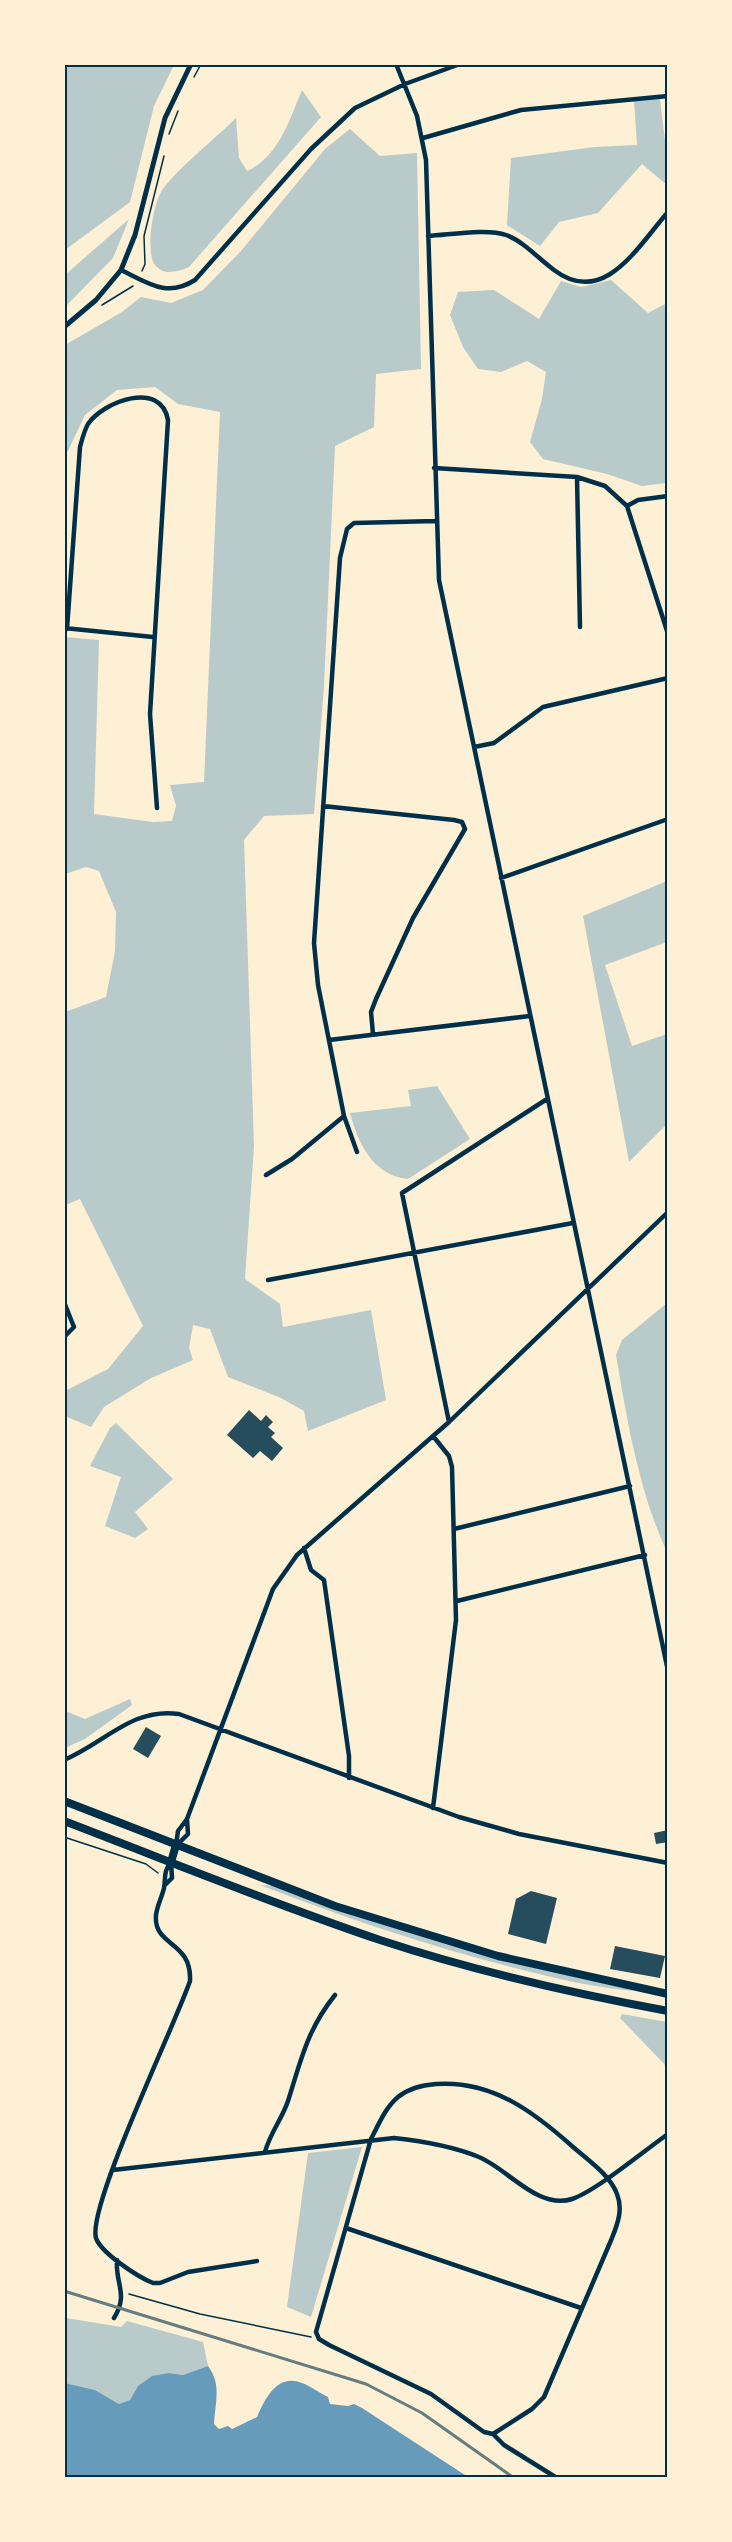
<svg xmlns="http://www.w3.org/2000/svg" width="732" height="2542" viewBox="0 0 732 2542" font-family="Helvetica,sans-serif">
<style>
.green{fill:#b9caca}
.water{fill:#669bbc}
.building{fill:#264d5e}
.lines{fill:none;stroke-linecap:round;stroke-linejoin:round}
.path{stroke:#003049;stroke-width:1.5}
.minor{stroke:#003049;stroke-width:4.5}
.tertiary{stroke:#003049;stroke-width:5}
.trunk{stroke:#003049;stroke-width:8}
.rail{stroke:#657d81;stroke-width:3}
.neatline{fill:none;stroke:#003049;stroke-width:2}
</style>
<rect width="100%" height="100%" fill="#fdf0d5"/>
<path class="green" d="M65 64 174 65 154 106 130 202 65 250Z
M302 90 321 117 189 267C177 272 164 276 155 265 145 252 153 202 163 189 179 167 215 139 236 118L239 158 247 171C279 156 289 121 302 90Z
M634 99H660L667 157V185L642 164 598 213 559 222 540 246 507 225 511 158 595 147 637 145Z
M350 129 380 156 417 153 421 369 376 374 374 427 335 446 324 686 314 814 264 816 244 840 254 1146 245 1279 280 1304 283 1327 371 1310 386 1400 308 1431 304 1411 281 1398 228 1377 210 1329 193 1325 189 1348 193 1360 151 1378 104 1407 91 1427 65 1416V1391L108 1369 143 1326 80 1199 65 1205V1012L106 997 115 951 116 912 99 871 86 867 65 874V637L99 640 94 814 153 822 172 821 176 806 170 785 204 782 220 412 178 404 155 387 117 390 85 415 68 451 65 452V345L122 312 141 297 171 303 203 290 241 251 325 149Z
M129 219 113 258 65 307V275Z
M611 280 648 313 667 303V483L642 486 607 474 543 459 530 442 542 399 546 372 527 361 501 372 478 369 463 347 450 315 458 292 494 290 539 319 561 281 581 287Z
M667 881V942L605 965 632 1046 667 1034V1124L629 1162 583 916Z
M437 1086 470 1139 408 1179C374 1176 358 1144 350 1113L411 1106 408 1090Z
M667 1303V1552C639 1492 627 1420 616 1355L622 1340Z
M116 1423 173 1479 135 1512 148 1529 135 1538 105 1526 121 1477 90 1466 110 1428Z
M130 1699 132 1705 85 1739 65 1748V1711L85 1719Z
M260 1885 274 1886 451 1946 635 1991C594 1988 555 1978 515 1968 428 1946 343 1917 260 1885Z
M622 2014 667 2022V2067L620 2018Z
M362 2147 311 2317 287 2307 308 2153Z
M66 2318 121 2327 127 2321 203 2342 208 2366 183 2375 169 2373 138 2386 130 2400 119 2404 95 2390 65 2383Z"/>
<path class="water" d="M208 2366C222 2385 215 2402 214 2424L219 2429 228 2426 232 2429 257 2417C265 2399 277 2373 302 2383 311 2386 319 2393 328 2397L330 2404 348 2406 354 2404 362 2408 468 2477H65V2383L95 2390 119 2404 130 2400 138 2386 152 2376 169 2373 183 2375Z"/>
<path class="building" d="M249 1410 261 1421 266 1415 273 1422 268 1427 275 1433 271 1437 283 1448 272 1461 260 1451 253 1458 227 1435Z
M146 1727 161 1736 148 1758 133 1749Z
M668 1830V1842L656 1844 654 1833Z
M531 1891 557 1898 546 1944 508 1934 516 1899Z
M615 1946 665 1956 660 1978 610 1969Z"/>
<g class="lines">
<path class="path" d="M194 77 201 64
M169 134 178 111
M142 271 145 264 144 236 164 156
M102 305 133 286
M64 1837 146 1864 158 1873
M129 2294 200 2314 311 2337"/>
<path class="minor" d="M396 64 417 116 426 160 439 580 668 1671
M423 138 521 110 668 96
M428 236C449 235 487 228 506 235 523 241 539 259 554 270 604 308 638 246 668 212
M121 270C148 283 167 298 195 280L311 149 355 108 405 84 460 64
M434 468 577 477 605 486 627 506 668 634
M577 477 580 627
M627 506 638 500 668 496
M64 628 153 637
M67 629 80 447C82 440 84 431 88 424 104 401 161 380 168 420L150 714 157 808
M474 747 494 743 543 707 668 678
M323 806 454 820 462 822 465 829 413 918 376 999 371 1012 373 1034
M501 878 668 819
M329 1040 530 1016
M357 1152 344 1116 318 985 314 943 340 558 347 529 354 523 436 521
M266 1175 292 1159 344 1116
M268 1280 573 1223
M64 1302 74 1327 64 1337
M449 1422 402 1193 547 1099
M433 1436 449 1456 452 1467 456 1620 433 1808
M454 1529 630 1486
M304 1548 311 1570 324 1580 349 1756V1778
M457 1601 645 1555
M64 1760C105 1743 132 1707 179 1714L459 1817 519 1834 668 1863
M176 1845 178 1831 187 1819 273 1589 297 1555 449 1422 668 1212
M177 1845 188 1834 187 1819
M171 1862C163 1872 166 1877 164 1888 162 1897 157 1906 156 1915 153 1947 192 1940 190 1981 175 2025 87 2207 96 2238 101 2253 138 2277 153 2283H160L188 2272 257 2261
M165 1885 172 1878 171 1862
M265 2152C270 2133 282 2119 288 2101 301 2060 307 2030 335 1995
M113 2170 394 2138C422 2141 452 2146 479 2157 508 2169 538 2210 572 2199 596 2191 645 2150 668 2134
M346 2228 581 2308
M114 2318C129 2294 115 2284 117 2260
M493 2434 532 2409 544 2397 612 2238C618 2223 623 2209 617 2194 610 2175 588 2160 573 2147 534 2112 492 2080 436 2084 423 2085 409 2088 398 2097 385 2108 379 2124 371 2139L316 2332 319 2339 329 2345 431 2394 484 2432 493 2434 504 2445 557 2478"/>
<path class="tertiary" d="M64 327 96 300 121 270 135 235 165 118 191 64"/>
<path class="trunk" d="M64 1801 335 1906 498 1956 668 1994
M64 1821C169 1861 273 1904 380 1940 474 1971 571 1993 668 2011
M171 1862 176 1845"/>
<path class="rail" d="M64 2291 366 2384 422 2413 514 2478"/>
</g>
<rect width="732" height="2542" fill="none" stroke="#fdf0d5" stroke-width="132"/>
<rect x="66" y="66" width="600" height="2410" class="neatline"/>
</svg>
